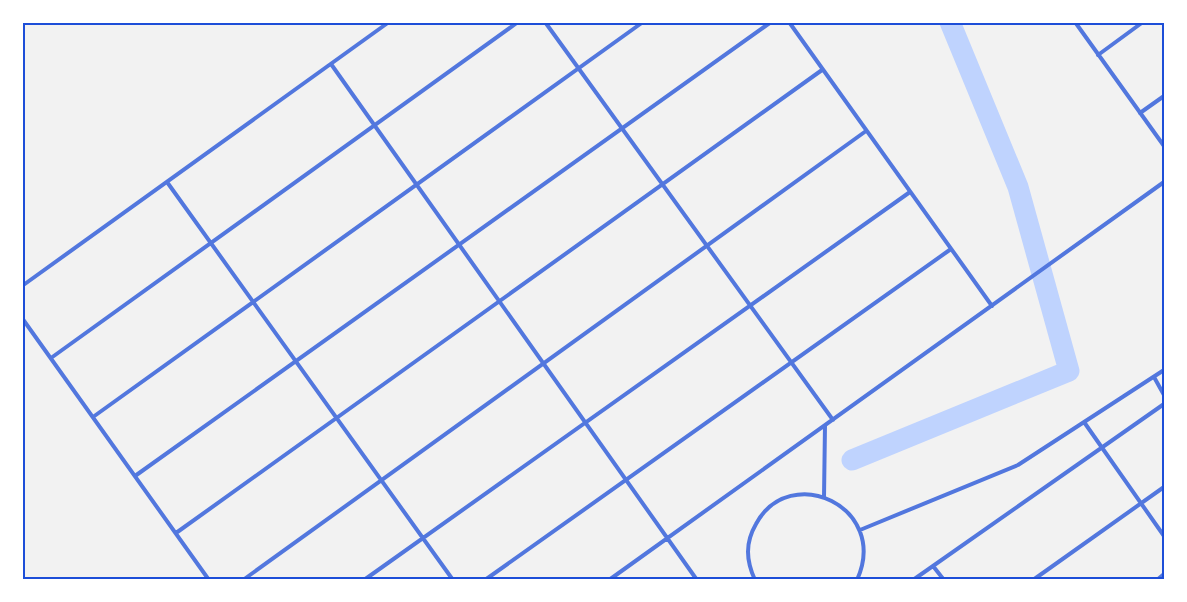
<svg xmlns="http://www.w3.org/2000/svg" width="1187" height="602" viewBox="0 0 1187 602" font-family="Overpass,sans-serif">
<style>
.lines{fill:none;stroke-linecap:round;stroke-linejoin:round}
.canal{stroke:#bfd3fe;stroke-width:21}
.service{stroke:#5277de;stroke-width:4}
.neatline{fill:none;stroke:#1d4ed8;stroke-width:2}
</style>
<rect width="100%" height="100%" fill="#f2f2f2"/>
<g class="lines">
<path class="canal" d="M852 460 1069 371 1018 187 950 22"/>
<path class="service" d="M545 22 833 420
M789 22 992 306
M1075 22 1164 146
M1098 55 1143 22
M331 64 697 580
M1140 113 1164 96
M167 182 453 580
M22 286 389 22
M22 318 209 580
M51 358 518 22
M1154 377 1164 395
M93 417 643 22
M1084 422 1164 536
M135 476 771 22
M824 497 825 425
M860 530 1018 465 1164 370
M176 533 822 70
M933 566 944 580
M243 580 866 131
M364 580 910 192
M485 580 951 249
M609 580 1164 182
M755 580C746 560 745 543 756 524 790 461 890 507 857 580
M913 580 1164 404
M1033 580 1164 487
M1157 580 1164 574"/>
</g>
<rect width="1187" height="602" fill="none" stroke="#ffffff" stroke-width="48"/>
<rect x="24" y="24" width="1139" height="554" class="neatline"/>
</svg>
